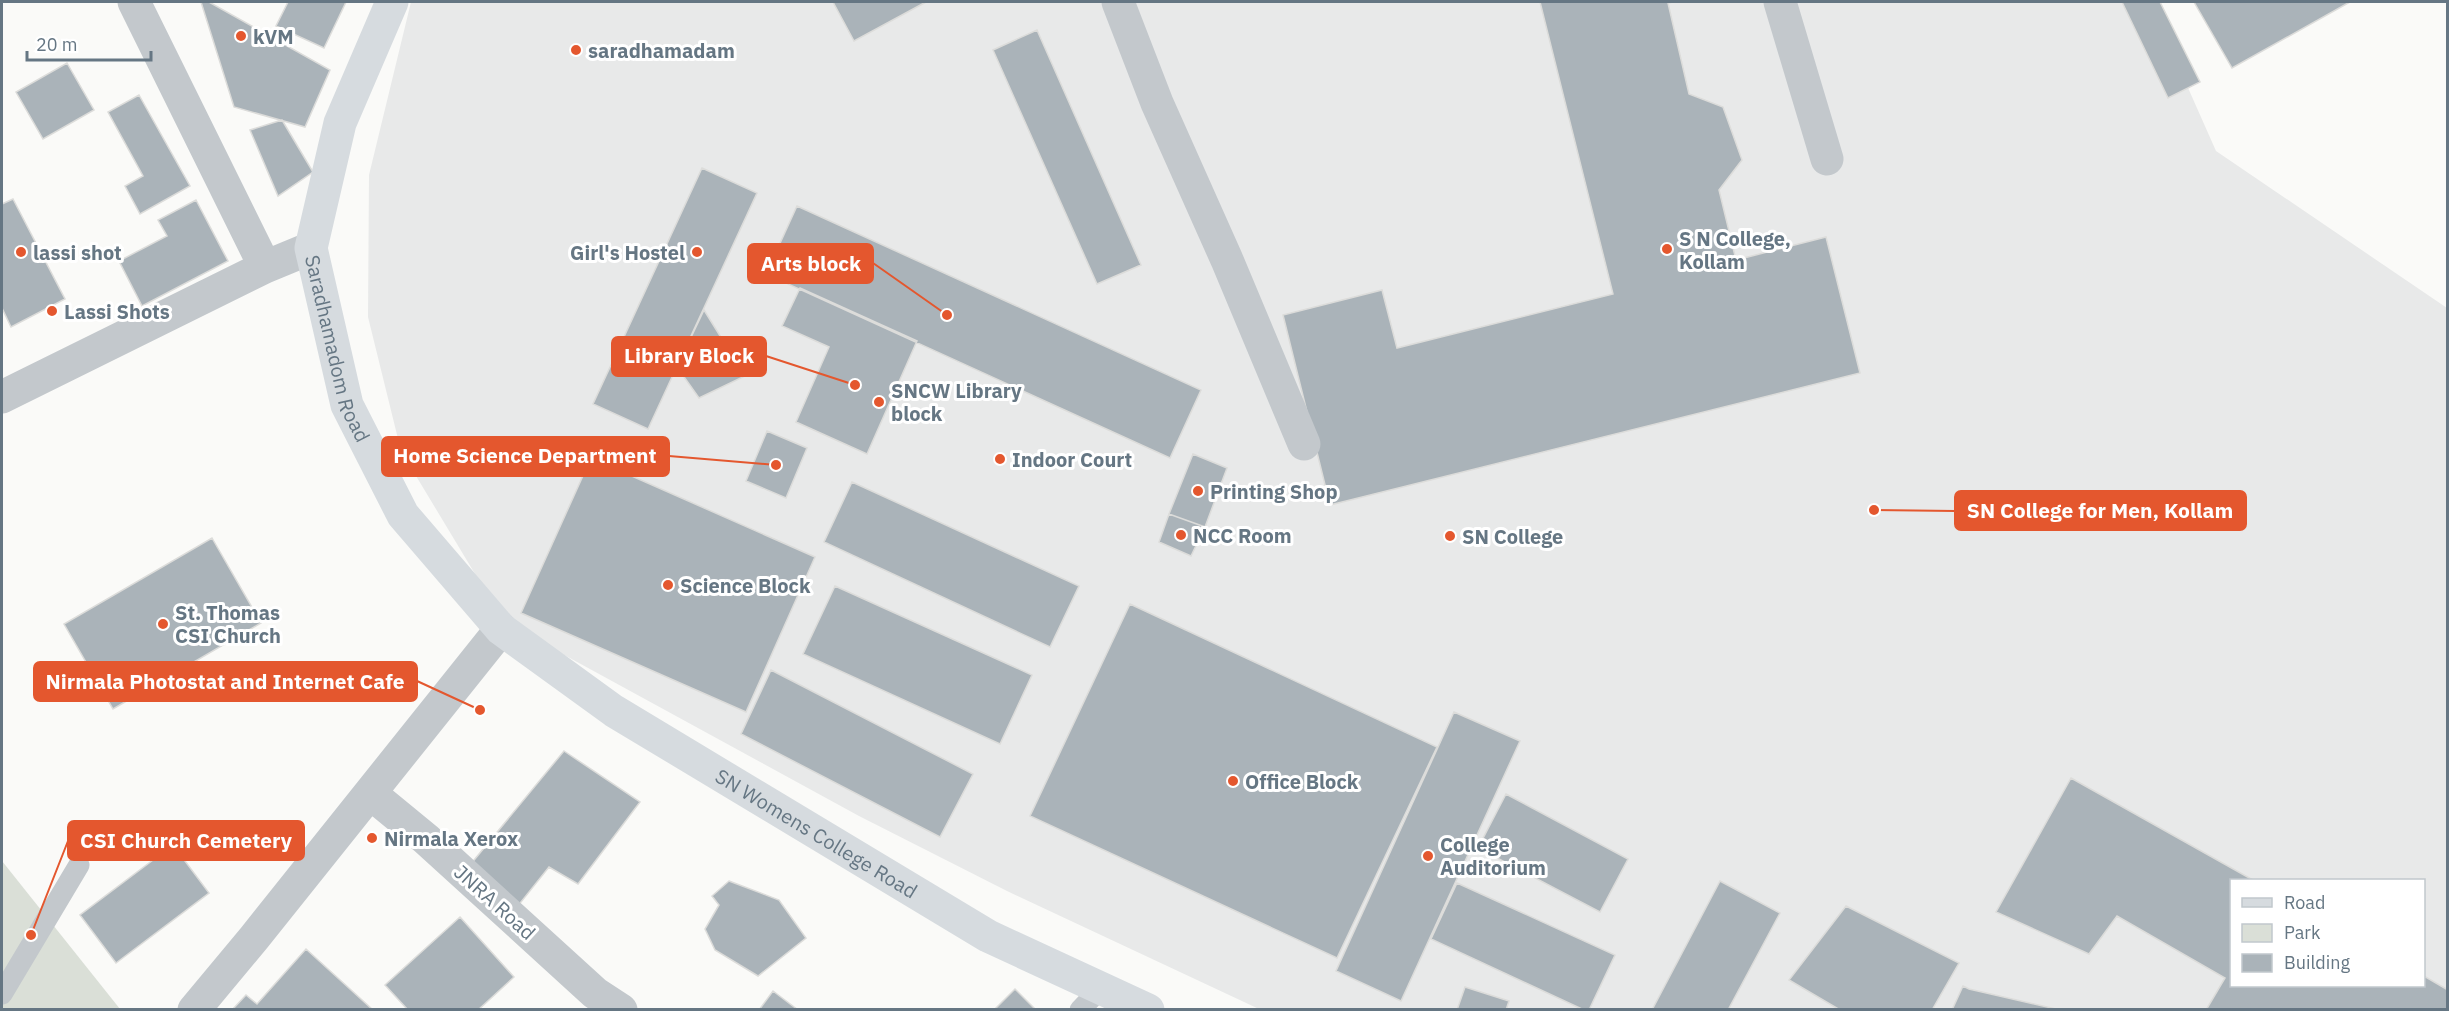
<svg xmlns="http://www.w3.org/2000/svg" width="2449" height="1011" viewBox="0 0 2449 1011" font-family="'IBM Plex Sans',sans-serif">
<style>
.built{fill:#e8e9e9;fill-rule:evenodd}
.green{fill:#dadfd7}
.building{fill:#aab3b9;stroke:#dcdcda;stroke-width:1.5}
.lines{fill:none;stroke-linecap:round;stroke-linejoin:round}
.lane{stroke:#c3c8cc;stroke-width:21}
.street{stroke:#c3c8cc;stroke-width:33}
.secondary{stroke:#d6dbdf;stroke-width:33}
.poi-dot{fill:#e4572e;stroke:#fff;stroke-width:2}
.labels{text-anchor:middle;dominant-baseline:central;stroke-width:6;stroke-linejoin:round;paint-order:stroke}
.poi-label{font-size:20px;font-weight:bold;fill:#657683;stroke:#fff;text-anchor:start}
.street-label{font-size:20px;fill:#657683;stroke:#fff}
.leader{fill:none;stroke:#e4572e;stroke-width:2}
.callout-dot{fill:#e4572e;stroke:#fff;stroke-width:2}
.callout{fill:#e4572e;stroke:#e4572e;stroke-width:2}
.callout-label{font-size:21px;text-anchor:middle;font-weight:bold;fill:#fff}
</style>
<rect width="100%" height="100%" fill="#fafaf8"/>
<path class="built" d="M411 2H2150L2216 151 2447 308V1009H1259L1007 891 859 816 504 622 401 451 368 317 369 175ZM2232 880H2424V986H2232Z"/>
<path class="green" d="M2 861 120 1009H2Z"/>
<path class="building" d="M201 2H209L330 70 305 127 234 107Z
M288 2H346L324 48 276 26Z
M833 2H926L854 41Z
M1540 2H1673L1668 3 1689 94 1723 107 1742 160 1719 190 1736 260 1826 237 1860 373 1330 505 1283 315 1382 290 1397 348 1613 294Z
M2122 2H2160L2200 82 2168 98Z
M2194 2H2350L2232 68Z
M1037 30 1141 265 1097 284 993 50Z
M67 63 94 110 43 139 16 92Z
M139 95 190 186 140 214 125 186 143 176 108 112Z
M282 120 313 172 278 196 250 130Z
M702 168 757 193 648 429 593 404Z
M13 199 65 299 11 327 2 308V204Z
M196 200 228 261 142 306 119 261 167 236 158 220Z
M797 206 1201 390 1170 458 766 274Z
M800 288 917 341 867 454 796 422 829 347 782 326Z
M704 310 745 376 699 398 677 367Z
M767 431 807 448 786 498 746 481Z
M1193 454 1227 468 1205 527 1169 514Z
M591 458 815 557 746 712 521 613Z
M852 482 1079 586 1050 647 824 542Z
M1169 514 1205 527 1191 556 1159 542Z
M212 538 261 623 113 709 64 624Z
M835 586 1032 675 1000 744 803 654Z
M1130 604 1437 747 1337 958 1030 816Z
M771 670 973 774 940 837 741 734Z
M1454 712 1520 741 1401 1001 1336 971Z
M564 751 640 802 578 884 549 867 517 907 470 865Z
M2071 778 2253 880H2232V986H2424V976L2448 990V1010H2206L2225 978 2117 916 2089 954 1996 912Z
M1506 794 1628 859 1600 912 1478 848Z
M173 845 209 893 116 963 80 915Z
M729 881 779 900 806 938 758 976 715 950 705 929 719 905 712 896Z
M1720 881 1780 913 1728 1010H1652Z
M1457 883 1615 955 1589 1010H1584L1431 939Z
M1846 906 1959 963 1932 1010H1840L1789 980Z
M460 917 514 977 478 1010H408L385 985Z
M306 949 373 1010H232L246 995 257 1004Z
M1963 986 1969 989 2060 1010H1952Z
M1465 987 1509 1001 1506 1010H1457Z
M1015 989 1036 1010H994Z
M773 991 798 1010H759Z"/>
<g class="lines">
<path class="lane" d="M2 994 79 865
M1080 1010 1101 988"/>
<path class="street" d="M134 2 265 267
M1118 2 1157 103 1227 260 1304 444
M1780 2 1827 159
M2 397 265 267 311 248
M370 793 426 839 595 993 621 1010
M194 1010 254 938 501 629"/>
<path class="secondary" id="s1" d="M392 2 340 123 311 248 347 405 403 515 501 629 614 711 988 936 1148 1010"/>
</g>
<g class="poi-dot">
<circle cx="241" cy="36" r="6"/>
<circle cx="576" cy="50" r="6"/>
<circle cx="1667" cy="249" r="6"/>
<circle cx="21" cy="252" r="6"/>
<circle cx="697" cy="252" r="6"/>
<circle cx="52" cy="311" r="6"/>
<circle cx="879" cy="402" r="6"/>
<circle cx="1000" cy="459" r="6"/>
<circle cx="1198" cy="491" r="6"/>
<circle cx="1181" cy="535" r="6"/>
<circle cx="1450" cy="536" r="6"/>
<circle cx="668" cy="585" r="6"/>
<circle cx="163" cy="624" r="6"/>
<circle cx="1233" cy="781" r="6"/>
<circle cx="372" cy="838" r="6"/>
<circle cx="1428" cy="856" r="6"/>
</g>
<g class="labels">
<g class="poi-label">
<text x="253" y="36">kVM</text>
<text x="588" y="50">saradhamadam</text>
<text x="1679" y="238">S N College,<tspan x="1679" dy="23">Kollam</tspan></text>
<text x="33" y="252">lassi shot</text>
<text x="685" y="252" text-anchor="end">Girl's Hostel</text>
<text x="64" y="311">Lassi Shots</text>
<text x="891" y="390">SNCW Library<tspan x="891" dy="23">block</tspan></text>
<text x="1012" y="459">Indoor Court</text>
<text x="1210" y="491">Printing Shop</text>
<text x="1193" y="535">NCC Room</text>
<text x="1462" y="536">SN College</text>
<text x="680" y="585">Science Block</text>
<text x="175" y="612">St. Thomas<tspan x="175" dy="23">CSI Church</tspan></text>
<text x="1245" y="781">Office Block</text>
<text x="384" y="838">Nirmala Xerox</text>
<text x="1440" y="844">College<tspan x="1440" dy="23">Auditorium</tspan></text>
</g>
<g class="street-label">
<text stroke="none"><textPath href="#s1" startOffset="364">Saradhamadom Road</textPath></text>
<text stroke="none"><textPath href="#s1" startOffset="1071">SN Womens College Road</textPath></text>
<text transform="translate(495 902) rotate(42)">JNRA Road</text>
</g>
</g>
<path class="leader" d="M947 315L873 263M855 385L766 356M776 465L669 456M1874 510L1955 511M480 710L417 681M31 935L68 841"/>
<g class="callout-dot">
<circle cx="947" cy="315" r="6"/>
<circle cx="855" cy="385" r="6"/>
<circle cx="776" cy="465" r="6"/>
<circle cx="1874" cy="510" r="6"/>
<circle cx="480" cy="710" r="6"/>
<circle cx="31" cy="935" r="6"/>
</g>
<g class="callout">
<rect x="748" y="244" width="125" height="39" rx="6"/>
<rect x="612" y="337" width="154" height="39" rx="6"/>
<rect x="382" y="437" width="287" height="39" rx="6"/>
<rect x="1955" y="491" width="291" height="39" rx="6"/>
<rect x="34" y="662" width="383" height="39" rx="6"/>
<rect x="68" y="821" width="236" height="39" rx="6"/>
</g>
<g class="callout-label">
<text x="811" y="271">Arts block</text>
<text x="689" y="363">Library Block</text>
<text x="525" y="463">Home Science Department</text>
<text x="2100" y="518">SN College for Men, Kollam</text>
<text x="225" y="689">Nirmala Photostat and Internet Cafe</text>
<text x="186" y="848">CSI Church Cemetery</text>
</g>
<rect width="2449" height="1011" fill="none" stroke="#657683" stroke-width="6"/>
<rect x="2230" y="879" width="195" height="108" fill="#ffffff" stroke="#c1c8cd" stroke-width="1.5"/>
<rect x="2242" y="898" width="30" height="9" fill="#d6dbdf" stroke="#c1c8cd" stroke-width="1.5"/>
<text x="2284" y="909" font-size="18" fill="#657683">Road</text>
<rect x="2242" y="924" width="30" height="18" fill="#dadfd7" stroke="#c1c8cd" stroke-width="1.5"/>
<text x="2284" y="939" font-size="18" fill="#657683">Park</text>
<rect x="2242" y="954" width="30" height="18" fill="#aab3b9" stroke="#c1c8cd" stroke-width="1.5"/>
<text x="2284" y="969" font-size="18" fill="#657683">Building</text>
<path d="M27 51v9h124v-9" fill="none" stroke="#657683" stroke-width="3"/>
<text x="36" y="51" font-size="18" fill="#657683" stroke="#ffffff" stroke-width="4.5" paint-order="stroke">20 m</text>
</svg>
